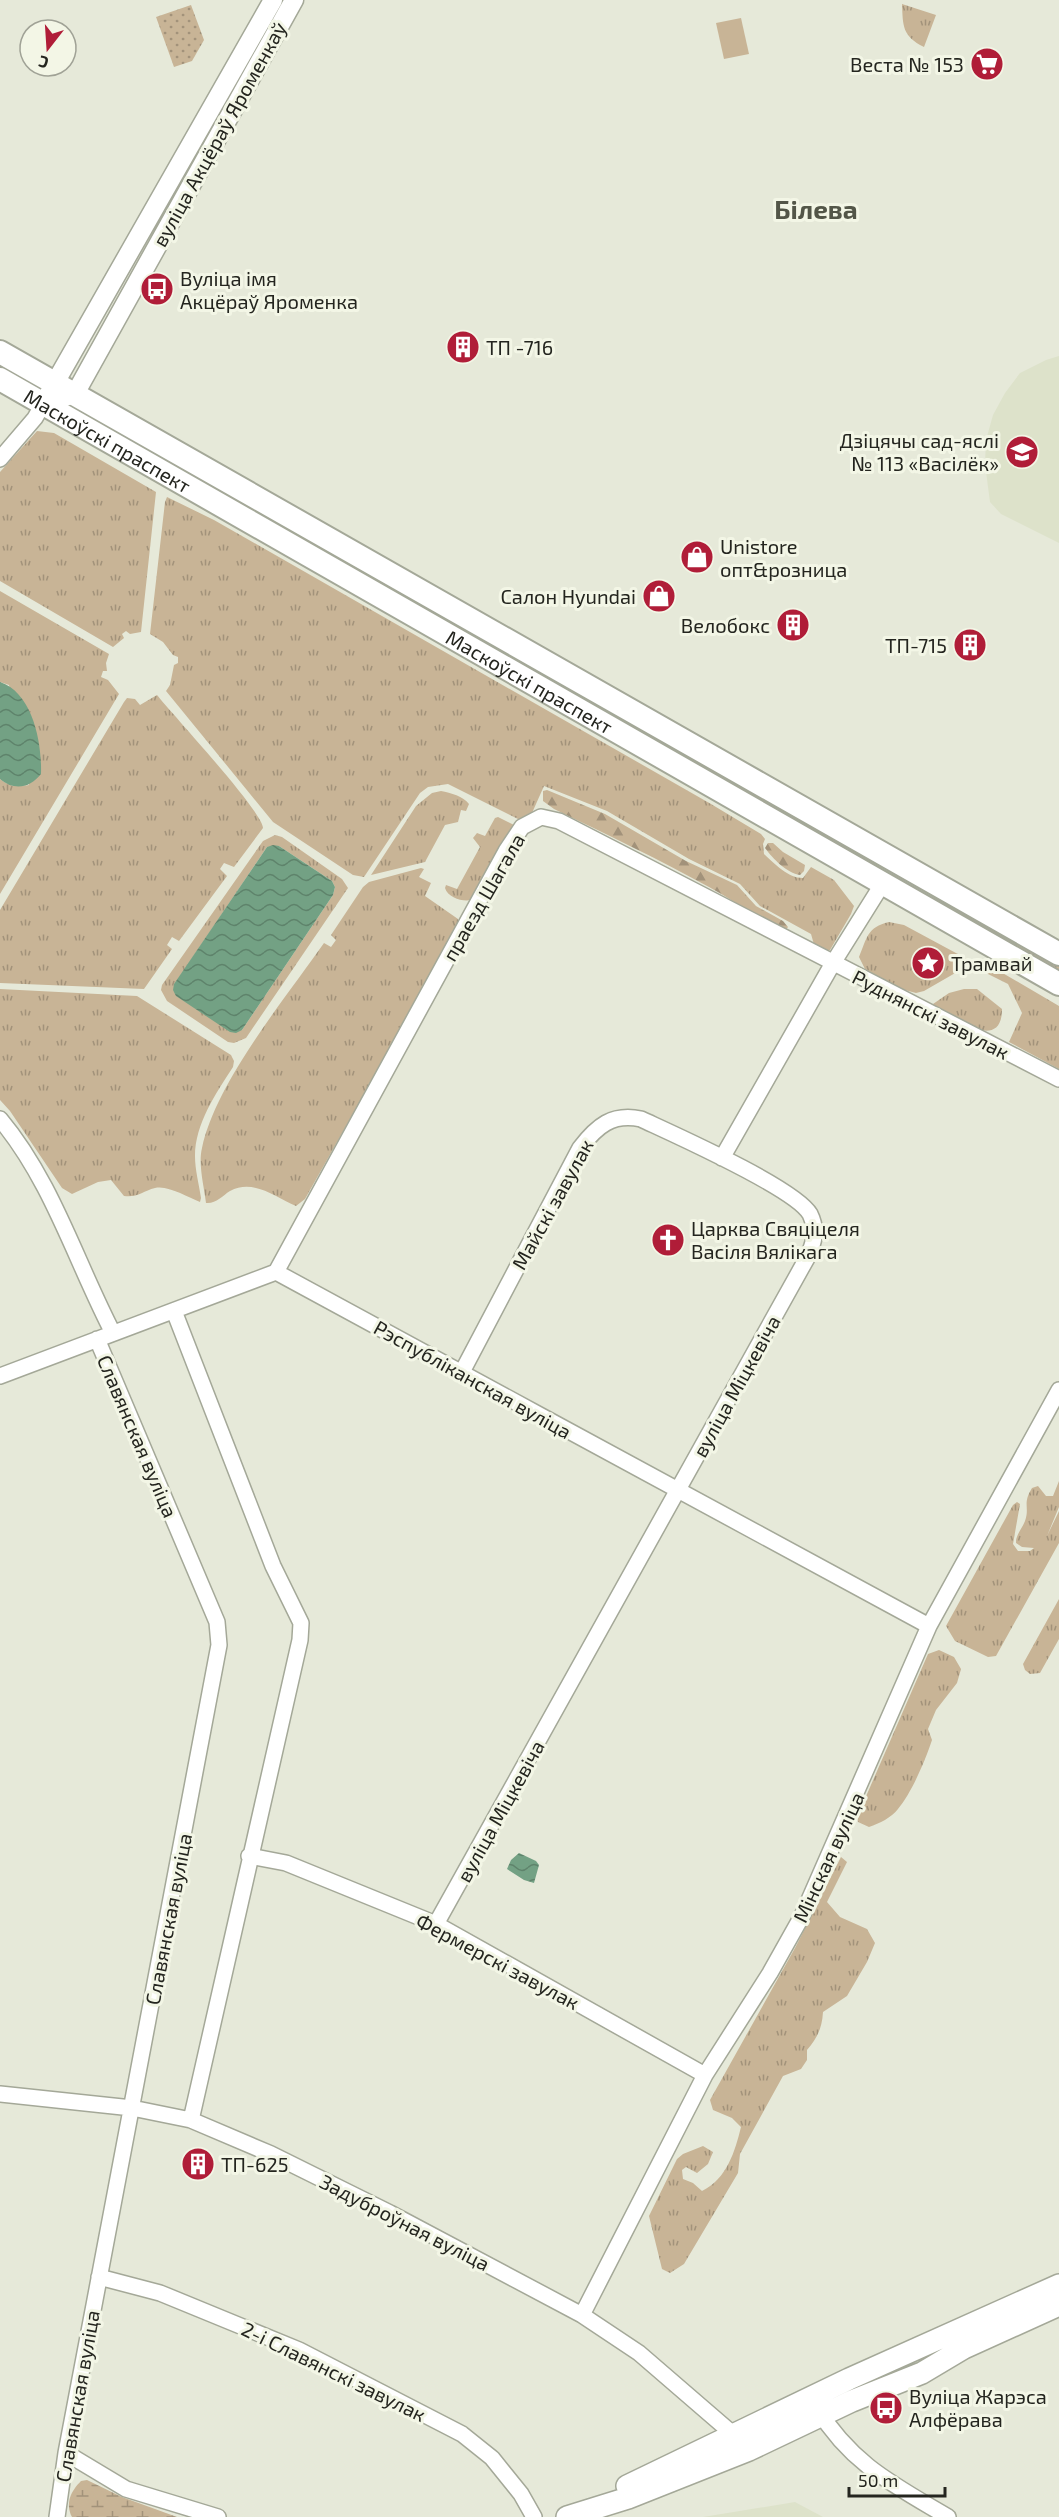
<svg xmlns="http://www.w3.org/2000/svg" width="1059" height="2517" viewBox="0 0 1059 2517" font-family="'Exo 2',sans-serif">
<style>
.built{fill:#dde2ca}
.grass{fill:url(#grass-tufts);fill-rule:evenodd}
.forest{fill:url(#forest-firs)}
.wetland{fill:url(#wetland-marsh)}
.park{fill:url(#park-dots)}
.garden{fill:#c8b496}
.water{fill:url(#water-waves)}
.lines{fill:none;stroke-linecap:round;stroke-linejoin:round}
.minor-casing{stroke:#a4a898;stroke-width:18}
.tertiary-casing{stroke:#a4a898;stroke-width:21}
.secondary-casing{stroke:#a4a898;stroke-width:24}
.primary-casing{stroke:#a4a898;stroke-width:26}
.minor{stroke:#fff;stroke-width:15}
.tertiary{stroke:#fff;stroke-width:18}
.secondary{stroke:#fff;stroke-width:21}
.primary{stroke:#fff;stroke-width:22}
.labels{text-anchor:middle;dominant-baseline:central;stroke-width:6;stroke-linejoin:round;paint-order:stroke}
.poi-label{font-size:20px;fill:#24251f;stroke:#f3f6e6;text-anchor:start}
.street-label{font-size:20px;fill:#24251f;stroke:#f3f6e6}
.district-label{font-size:26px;font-weight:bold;fill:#535648;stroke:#f3f6e6}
</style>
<defs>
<pattern id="grass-tufts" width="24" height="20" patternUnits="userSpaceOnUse" patternTransform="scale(1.5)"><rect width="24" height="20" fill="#c8b496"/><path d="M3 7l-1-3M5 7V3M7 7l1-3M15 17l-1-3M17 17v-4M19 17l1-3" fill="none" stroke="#a2927a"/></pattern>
<pattern id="forest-firs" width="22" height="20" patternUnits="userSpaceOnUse" patternTransform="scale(1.5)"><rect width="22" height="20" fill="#c8b496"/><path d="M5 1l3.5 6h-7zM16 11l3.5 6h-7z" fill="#a2927a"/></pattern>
<pattern id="wetland-marsh" width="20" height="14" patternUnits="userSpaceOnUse" patternTransform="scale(1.5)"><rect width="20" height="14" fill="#c8b496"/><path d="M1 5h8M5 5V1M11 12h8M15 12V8" fill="none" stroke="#a2927a"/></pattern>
<pattern id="park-dots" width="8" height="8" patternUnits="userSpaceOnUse" patternTransform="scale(1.5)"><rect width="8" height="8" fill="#c8b496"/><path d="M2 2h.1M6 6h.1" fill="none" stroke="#a2927a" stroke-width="1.8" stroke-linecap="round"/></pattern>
<pattern id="water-waves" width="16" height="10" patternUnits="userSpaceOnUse" patternTransform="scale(1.5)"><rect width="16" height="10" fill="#73a184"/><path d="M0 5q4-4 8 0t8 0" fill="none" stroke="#5e836b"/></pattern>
</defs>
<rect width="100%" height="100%" fill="#e6e9d9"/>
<path class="built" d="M1059 356V543L1001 514 990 502 985 464 986 440 993 415 1005 393 1020 373 1046 360Z
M795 2502 823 2517H703Z"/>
<path class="grass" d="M902 4 936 15 924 47C902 36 903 26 902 4Z
M107 420 875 861 874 864 868 866 104 425Z
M37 431 54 433 156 492 141 632 130 634 126 631 122 634 124 638 113 647 0 581V472Z
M167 497 214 520 711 804 761 834 765 839 763 844 764 854C775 864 788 878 803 878L811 867 834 880 854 906 851 914 830 950 822 952 815 948 811 934 760 906 740 884 689 859 607 811 544 786 532 813 520 820 448 784 428 787 420 793 364 877 353 875 273 822 166 691 170 685 174 665 178 663V657L173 655 163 642 150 634 165 502Z
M0 591 109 654 106 663 107 671H103L101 677 108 680 119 694 0 894V779C10 787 17 787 29 785L9 685 0 682Z
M157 695C173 715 263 812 263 828L234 867 224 863 220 869 227 876 179 941 172 937 167 945 172 949 144 989 0 983V910L124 702 127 698 135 699 140 705Z
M441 791C451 793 463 796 469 804L466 811 461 810 458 822 445 825 425 862 371 875 416 806 432 793Z
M498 817 516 826 471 900C463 902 448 898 445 888L446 885 457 889 480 847 473 838 477 833 485 836 495 818Z
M275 835 282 837 342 879 348 888 246 1038 234 1043 228 1042 167 1001 161 990 162 985 263 841ZM279 846 332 881 335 887 333 895 242 1030 174 990V985L267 847Z
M421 868 424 869 419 877 431 883 425 896 458 919V927L305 1199 296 1206C276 1198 254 1178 230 1191 222 1196 216 1204 206 1203 204 1186 198 1164 202 1148 216 1082 285 999 324 943L331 947 336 940 331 935 363 887 369 882Z
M936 893 1059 962V970L935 902 933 895Z
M889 922 904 925 980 966 974 972H957L924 991 916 993 901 989 865 969 859 957C867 938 867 927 889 922Z
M994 968 1059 1006V1069L1009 1042 1022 1013 1008 984 984 972Z
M0 989 137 996 231 1055 234 1061 233 1067C216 1093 195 1124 195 1156 195 1170 199 1184 201 1198L200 1202C187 1197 168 1185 155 1188 143 1191 137 1198 124 1196L111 1180 98 1182 72 1194 62 1188 10 1111 0 1100Z
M964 989H977L1002 1009C1002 1053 954 1018 935 1008L933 1004 949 993Z
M1059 1481V1507L1047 1536 1059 1511V1543L996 1656 988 1657 955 1641 946 1626 1013 1505 1017 1502 1020 1504 1013 1544 1018 1551H1030L1034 1548 1022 1547 1016 1543C1016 1534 1022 1529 1025 1521 1030 1507 1022 1504 1032 1488L1038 1486 1046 1496H1053Z
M1059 1599V1639L1040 1673 1030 1674 1025 1670 1023 1664Z
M939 1650 954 1657 961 1669 957 1683 936 1710 928 1729 932 1740C925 1761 912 1792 898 1809 891 1818 880 1823 869 1827L858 1822 857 1817 928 1654Z
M841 1857 847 1862 827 1902 840 1917 867 1929 875 1943 867 1962 847 1996 823 2012C822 2029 817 2038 807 2050V2060L801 2069 783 2076 740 2154 738 2173 684 2264 670 2273 662 2269 649 2216 677 2159 683 2154 703 2146 713 2152 708 2164 697 2173 686 2167 682 2170 683 2179 693 2183 702 2191C727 2179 735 2151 741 2127L732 2118 713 2110 710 2100 795 1948Z"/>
<path class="forest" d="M547 790 605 814 686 861 737 885 756 906 783 921 788 927 785 931C758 919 735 901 709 887 658 859 606 834 554 809L543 801V791Z
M768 843H773L783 852 805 865 804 871 800 875C787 873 773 859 765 848Z"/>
<path class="wetland" d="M87 2480 122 2497 177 2517H72C65 2503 71 2491 81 2481Z"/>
<path class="park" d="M191 5 204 40 192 61 174 67 156 17Z"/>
<path class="garden" d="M741 18 749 54 724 59 716 23Z"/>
<path class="water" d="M0 682C33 693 42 743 41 774 30 788 14 791 0 779Z
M273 845 279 846 332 881 335 887 333 895 242 1030 236 1033 230 1032 176 996 173 990 174 984 267 847Z
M519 1853 536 1861 539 1865 534 1883 524 1880 507 1869 511 1860Z"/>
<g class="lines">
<defs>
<path id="minor" d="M0 459 35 418 43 404
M0 1119C52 1181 76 1262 113 1333
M722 1158 833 963 883 883
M276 1272 506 851 522 827 541 817 559 821 1059 1079
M174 1311 273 1566 301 1623 300 1640 191 2120
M0 1376 276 1272C494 1389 711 1510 929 1626
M249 1856 286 1863 436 1924 705 2075
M436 1924 807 1258C814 1243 818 1230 810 1214 795 1188 673 1134 641 1119 612 1113 597 1126 580 1148L462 1372
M0 2094 132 2108 191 2120 271 2154 390 2213 582 2315 639 2353 734 2435
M99 2277 160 2293 299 2350 462 2434 492 2458 521 2494 534 2517
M582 2315 705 2075 770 1973 802 1916 929 1626 1059 1390
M817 2408C851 2464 894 2485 948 2517
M66 2453 126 2489 218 2517
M57 2517 66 2453 219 1645 217 1622 97 1339"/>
<path id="tertiary" d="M62 398 75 394 294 0
M43 404 273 0"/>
<path id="secondary" d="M627 2486 849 2379 1059 2285
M567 2517 628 2498 749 2450 852 2401 922 2373 964 2348 1059 2305"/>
<g id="primary">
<path d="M0 352 1059 954"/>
<path id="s1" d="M0 379 1059 984"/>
</g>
</defs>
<use href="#minor" class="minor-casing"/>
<use href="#tertiary" class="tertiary-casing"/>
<use href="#secondary" class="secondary-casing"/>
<use href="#primary" class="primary-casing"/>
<use href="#minor" class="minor"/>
<use href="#tertiary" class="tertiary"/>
<use href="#secondary" class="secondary"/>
<use href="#primary" class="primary"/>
</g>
<defs>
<symbol id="supermarket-disc" viewBox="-11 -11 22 22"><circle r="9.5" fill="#b01d38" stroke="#f3f6e6"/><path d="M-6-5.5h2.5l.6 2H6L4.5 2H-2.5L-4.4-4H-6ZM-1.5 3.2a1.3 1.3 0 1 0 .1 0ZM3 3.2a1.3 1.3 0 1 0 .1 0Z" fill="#fff"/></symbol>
<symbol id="bus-disc" viewBox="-11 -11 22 22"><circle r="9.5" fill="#b01d38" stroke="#f3f6e6"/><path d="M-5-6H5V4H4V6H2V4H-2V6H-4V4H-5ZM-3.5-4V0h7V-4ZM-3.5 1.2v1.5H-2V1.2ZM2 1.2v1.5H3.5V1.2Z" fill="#fff"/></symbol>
<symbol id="building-disc" viewBox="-11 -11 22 22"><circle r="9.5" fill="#b01d38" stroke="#f3f6e6"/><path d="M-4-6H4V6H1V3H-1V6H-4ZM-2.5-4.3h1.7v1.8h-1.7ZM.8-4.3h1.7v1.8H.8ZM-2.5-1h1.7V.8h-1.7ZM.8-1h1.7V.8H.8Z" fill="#fff"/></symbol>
<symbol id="school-disc" viewBox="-11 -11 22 22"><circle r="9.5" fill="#b01d38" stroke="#f3f6e6"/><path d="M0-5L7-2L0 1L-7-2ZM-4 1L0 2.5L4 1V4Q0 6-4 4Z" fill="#fff"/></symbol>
<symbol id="shop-disc" viewBox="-11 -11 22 22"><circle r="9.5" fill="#b01d38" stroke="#f3f6e6"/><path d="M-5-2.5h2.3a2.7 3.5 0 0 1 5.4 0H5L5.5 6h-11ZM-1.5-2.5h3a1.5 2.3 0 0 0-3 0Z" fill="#fff"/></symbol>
<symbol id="sight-disc" viewBox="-11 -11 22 22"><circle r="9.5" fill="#b01d38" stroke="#f3f6e6"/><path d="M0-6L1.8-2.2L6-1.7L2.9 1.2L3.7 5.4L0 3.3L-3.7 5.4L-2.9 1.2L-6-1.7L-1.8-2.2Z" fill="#fff"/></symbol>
<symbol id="church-disc" viewBox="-11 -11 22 22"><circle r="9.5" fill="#b01d38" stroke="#f3f6e6"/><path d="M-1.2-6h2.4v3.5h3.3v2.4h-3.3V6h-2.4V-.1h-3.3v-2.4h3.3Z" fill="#fff"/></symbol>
</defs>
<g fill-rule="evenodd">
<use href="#supermarket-disc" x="968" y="45" width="38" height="38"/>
<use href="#bus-disc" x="138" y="270" width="38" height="38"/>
<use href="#building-disc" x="444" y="328" width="38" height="38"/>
<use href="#school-disc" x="1003" y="433" width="38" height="38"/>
<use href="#shop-disc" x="678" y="538" width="38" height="38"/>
<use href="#shop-disc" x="640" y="577" width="38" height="38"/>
<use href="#building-disc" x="774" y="606" width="38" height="38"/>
<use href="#building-disc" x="951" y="626" width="38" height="38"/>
<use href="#sight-disc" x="909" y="944" width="38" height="38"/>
<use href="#church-disc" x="649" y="1221" width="38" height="38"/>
<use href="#building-disc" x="179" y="2145" width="38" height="38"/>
<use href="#bus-disc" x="867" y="2389" width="38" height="38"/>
</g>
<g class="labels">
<g class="poi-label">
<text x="964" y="64" text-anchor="end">Веста № 153</text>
<text x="180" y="278">Вуліца імя<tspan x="180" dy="23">Акцёраў Яроменка</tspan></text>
<text x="486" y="347">ТП -716</text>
<text x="999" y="440" text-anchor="end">Дзіцячы сад-яслі<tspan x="999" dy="23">№ 113 «Васілёк»</tspan></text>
<text x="720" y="546">Unistore<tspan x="720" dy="23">опт&amp;розница</tspan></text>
<text x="636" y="596" text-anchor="end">Салон Hyundai</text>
<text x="770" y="625" text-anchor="end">Велобокс</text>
<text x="947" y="645" text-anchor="end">ТП-715</text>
<text x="951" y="963">Трамвай</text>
<text x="691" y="1228">Царква Свяціцеля<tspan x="691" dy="23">Васіля Вялікага</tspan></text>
<text x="221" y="2164">ТП-625</text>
<text x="909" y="2396">Вуліца Жарэса<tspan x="909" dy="23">Алфёрава</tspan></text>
</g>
<g class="street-label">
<text transform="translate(219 134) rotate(-61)">вуліца Акцёраў Яроменкаў</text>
<text stroke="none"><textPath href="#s1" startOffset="124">Маскоўскі праспект</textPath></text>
<text stroke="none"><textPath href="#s1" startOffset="610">Маскоўскі праспект</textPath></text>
<text transform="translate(483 897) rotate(-60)">праезд Шагала</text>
<text transform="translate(931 1014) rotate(27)">Руднянскі завулак</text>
<text transform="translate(552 1204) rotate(-61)">Майскі завулак</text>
<text transform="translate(473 1379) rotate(29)">Рэспубліканская вуліца</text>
<text transform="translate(736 1386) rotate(-61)">вуліца Міцкевіча</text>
<text transform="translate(138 1436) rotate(67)">Славянская вуліца</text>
<text transform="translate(500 1811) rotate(-61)">вуліца Міцкевіча</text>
<text transform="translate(828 1857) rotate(-65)">Мінская вуліца</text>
<text transform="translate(168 1919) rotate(-79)">Славянская вуліца</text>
<text transform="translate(498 1961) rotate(28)">Фермерскі завулак</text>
<text transform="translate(405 2222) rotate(27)">Задуброўная вуліца</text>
<text transform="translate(334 2371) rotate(26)">2-і Славянскі завулак</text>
<text transform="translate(77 2396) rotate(-80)">Славянская вуліца</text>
</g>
<g class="district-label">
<text x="816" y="208">Білева</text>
</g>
</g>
<g transform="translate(48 48) rotate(197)"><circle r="28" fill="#f3f6e6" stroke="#a0a296" stroke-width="1.5"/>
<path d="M0-4.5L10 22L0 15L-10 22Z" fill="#b01d38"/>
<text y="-9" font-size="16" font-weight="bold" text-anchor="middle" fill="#24251f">С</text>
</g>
<path d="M849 2487v9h96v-9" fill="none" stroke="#24251f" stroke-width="3"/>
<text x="858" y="2487" font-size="18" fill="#24251f" stroke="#f3f6e6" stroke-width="4.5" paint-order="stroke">50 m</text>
</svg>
